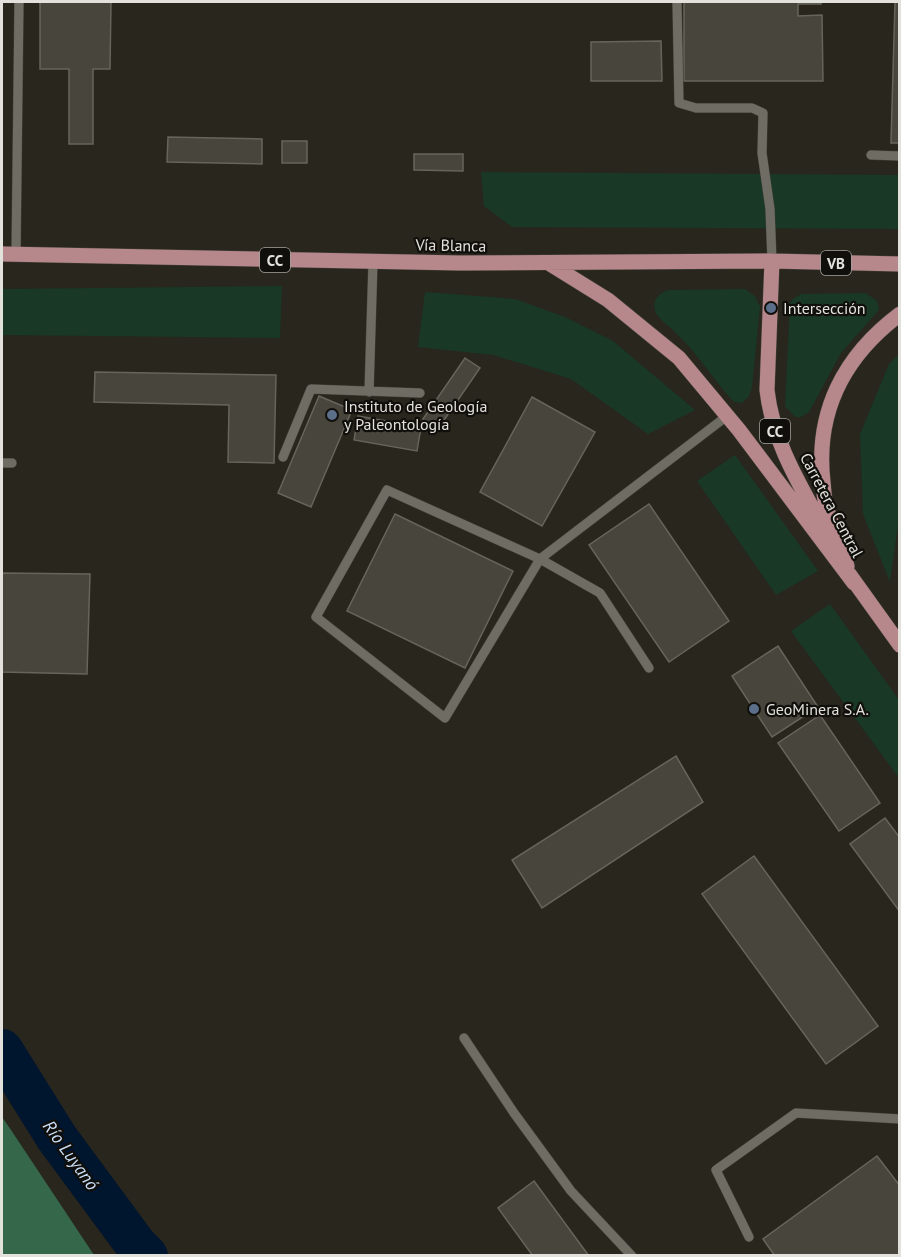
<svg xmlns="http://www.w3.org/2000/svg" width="901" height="1257" viewBox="0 0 901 1257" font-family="'PT Sans',sans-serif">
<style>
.green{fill:#193826}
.forest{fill:#35684b}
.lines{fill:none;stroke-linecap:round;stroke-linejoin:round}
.river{stroke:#00152e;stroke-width:42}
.building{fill:#47453c;stroke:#67655b;stroke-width:1.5}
.lane-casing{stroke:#43413a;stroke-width:10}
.primary-casing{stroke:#43413a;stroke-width:16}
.lane{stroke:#6f6d63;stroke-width:9}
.primary{stroke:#b6878b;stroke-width:15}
.service-dot{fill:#5c6f8a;stroke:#100f0b;stroke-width:2}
.labels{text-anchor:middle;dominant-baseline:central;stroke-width:4.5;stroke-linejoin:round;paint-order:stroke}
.shield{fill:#100f0b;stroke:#a3a29d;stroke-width:1.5}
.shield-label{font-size:15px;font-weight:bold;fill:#e2e1db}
.street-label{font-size:16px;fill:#e2e1db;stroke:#100f0b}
.poi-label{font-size:16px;fill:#e2e1db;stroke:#100f0b;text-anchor:start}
.water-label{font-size:18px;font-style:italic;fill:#c9def7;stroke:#100f0b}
</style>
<rect width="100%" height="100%" fill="#28261d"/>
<path class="green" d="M481 172 899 175V229L512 227 484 206Z
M282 286 280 338 2 335V289Z
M745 289 755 296 760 307 752 387 749 396 742 403 734 402C713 380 697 352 674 331 668 325 658 319 655 311 652 300 659 293 668 290Z
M425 292 515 299 565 317 613 341 695 410 648 434 571 379 493 355 418 347Z
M866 293 877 301 879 310 841 353 809 412 801 417H795L785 406 790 303 793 299 801 294Z
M899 354V518L890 582 863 514 860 434 889 364Z
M735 455 818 571 776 595 697 481Z
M830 604 899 700V778L791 631Z"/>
<path class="forest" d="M2 1117 11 1130 94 1255H2Z"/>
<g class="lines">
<path class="river" d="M2 1050 57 1138 136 1245 147 1256"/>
</g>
<path class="building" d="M40 2H111L110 69H93V144H69V69H40Z
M684 2H821V4H798V16L822 15 823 81H684Z
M895 2H900V143H891Z
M661 41 662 81H591V42Z
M168 137 262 139V164L167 162Z
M282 141H307V163H282Z
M414 154H463V171L414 170Z
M465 358 480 368 438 429 423 419Z
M95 372 276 375 274 463 228 462 229 405 94 402Z
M319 396 352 410 311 507 278 493Z
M532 397 595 432 542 526 480 492Z
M358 416 421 427 417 451 354 440Z
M649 504 729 621 669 662 589 545Z
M395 514 513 571 465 668 347 611Z
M2 573 90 574 87 674 2 672Z
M778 646 818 707 772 737 732 676Z
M820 715 880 803 839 831 778 743Z
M676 756 703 802 542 908 512 860Z
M885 818 900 838V912L850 844Z
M754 856 878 1026 826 1064 702 894Z
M877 1156 900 1186V1256H775L763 1239Z
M534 1181 589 1256H533L498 1208Z"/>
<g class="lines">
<defs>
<path id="lane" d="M677 2 679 103 696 108H752L763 113 762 153 770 209 772 261
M871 155 900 156
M16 255 19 2
M369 392 373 262
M283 457 311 389 420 393
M2 463H12
M649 668 600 593 540 559 387 490 316 617 445 718 540 559 727 416
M464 1038 514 1113 571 1191 632 1256
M749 1237 716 1170 796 1113 900 1119"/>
<path id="primary" d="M2 254 460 263 772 261 900 264
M772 261 767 390C773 444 802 488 827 535
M550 264 608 300 679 358 739 430 854 583
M847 566C841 547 832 528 827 509 824 500 824 491 823 482 815 412 844 356 900 314
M849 574 900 645"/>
</defs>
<use href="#lane" class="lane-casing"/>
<use href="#primary" class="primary-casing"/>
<use href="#lane" class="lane"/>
<use href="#primary" class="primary"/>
</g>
<g class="service-dot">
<circle cx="771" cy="308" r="6"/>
<circle cx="332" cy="415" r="6"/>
<circle cx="754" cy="709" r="6"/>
</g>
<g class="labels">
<g class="shield">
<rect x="260" y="248" width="30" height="24" rx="4.5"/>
<rect x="821" y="251" width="30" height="24" rx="4.5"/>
<rect x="760" y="419" width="30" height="24" rx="4.5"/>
</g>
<g class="shield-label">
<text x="275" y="260">CC</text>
<text x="836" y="263">VB</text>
<text x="775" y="431">CC</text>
</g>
<g class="street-label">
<text transform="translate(451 245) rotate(1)">Vía Blanca</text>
<text transform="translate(832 505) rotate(62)">Carretera Central</text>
</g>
<g class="poi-label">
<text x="783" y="308">Intersección</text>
<text x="344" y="406">Instituto de Geología<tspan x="344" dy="18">y Paleontología</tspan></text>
<text x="766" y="709">GeoMinera S.A.</text>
</g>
<g class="water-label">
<text transform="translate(71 1155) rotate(54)">Río Luyanó</text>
</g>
</g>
<rect width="901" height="1257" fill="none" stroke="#e2e1db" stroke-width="6"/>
</svg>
